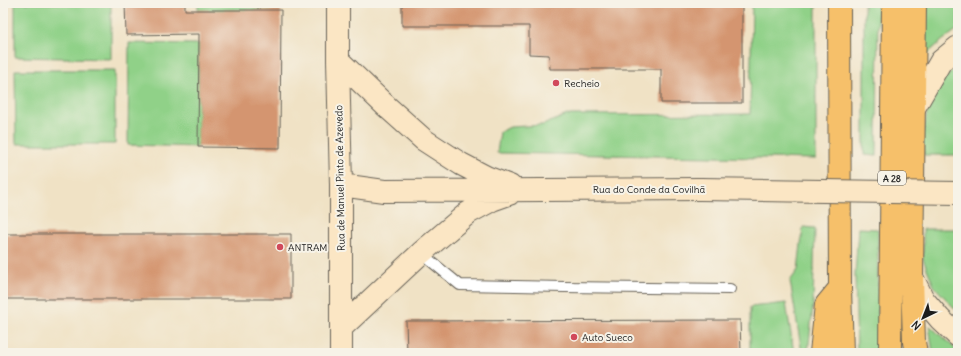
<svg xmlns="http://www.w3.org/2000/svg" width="961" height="356" viewBox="0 0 961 356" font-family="Delius,sans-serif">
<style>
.green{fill:#90d188;stroke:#567652}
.building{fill:#d4956f}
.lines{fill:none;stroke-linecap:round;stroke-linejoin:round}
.service-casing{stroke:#666157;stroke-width:12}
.secondary-casing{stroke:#666157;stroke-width:24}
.motorway-casing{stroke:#666157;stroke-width:24}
.service{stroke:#fff;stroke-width:10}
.secondary{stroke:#fbe6c4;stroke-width:22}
.motorway{stroke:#f6c06b;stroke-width:22}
.secondary-bridge-casing{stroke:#666157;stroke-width:24;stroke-linecap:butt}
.secondary-bridge{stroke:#fbe6c4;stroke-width:22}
.poi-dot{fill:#d1495b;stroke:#f7f3e8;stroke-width:1.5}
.labels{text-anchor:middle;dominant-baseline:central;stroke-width:4;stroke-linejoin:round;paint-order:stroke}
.shield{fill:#f7f3e8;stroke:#5e5c59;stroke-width:1}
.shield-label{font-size:9px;font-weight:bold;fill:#1c1c1c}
.poi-label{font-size:10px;fill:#1c1c1c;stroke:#f7f3e8;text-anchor:start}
.street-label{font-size:10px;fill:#1c1c1c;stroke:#f7f3e8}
</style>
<rect width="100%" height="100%" fill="#f7f3e8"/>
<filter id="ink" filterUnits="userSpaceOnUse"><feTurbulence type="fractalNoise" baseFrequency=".025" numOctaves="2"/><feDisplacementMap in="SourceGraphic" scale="8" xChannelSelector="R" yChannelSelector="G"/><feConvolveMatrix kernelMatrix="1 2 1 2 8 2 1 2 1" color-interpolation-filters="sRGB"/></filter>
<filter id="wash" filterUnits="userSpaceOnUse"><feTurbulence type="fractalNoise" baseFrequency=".012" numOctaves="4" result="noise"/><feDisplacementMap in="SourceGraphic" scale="16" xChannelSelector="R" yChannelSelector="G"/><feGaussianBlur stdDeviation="0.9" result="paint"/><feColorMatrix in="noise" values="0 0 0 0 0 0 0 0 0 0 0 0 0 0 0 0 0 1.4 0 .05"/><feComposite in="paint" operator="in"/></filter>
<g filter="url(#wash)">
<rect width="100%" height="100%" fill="#f0e2c5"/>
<path class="green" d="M15 3H111V59L15 57Z
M198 3H281V10H198Z
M752 3H816V159L497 153 500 132 510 127 543 125 567 115 750 114Z
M864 3H878L877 156 864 155Z
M924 3H958V29L943 40 922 58Z
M129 43 199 44 198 147 128 145Z
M958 65V155H924L923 133 929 102 945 78Z
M15 70H115V144H16Z
M803 227 815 228 813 306 808 353H802L790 281 798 270Z
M858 228 878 229V353H857L855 276Z
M923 229H958V312L934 286 923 259Z
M786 303 794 353H750V307Z
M929 325 958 351V353H933Z"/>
<g id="blocks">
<path class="building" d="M125 3H185V10H281L280 148 198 147 199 34 126 35Z
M402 3H742V103H661V69H550L549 55 529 54V26H402Z
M3 234H291V299H3Z
M740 320 741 353H407L406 321Z"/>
</g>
</g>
<g filter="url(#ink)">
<use href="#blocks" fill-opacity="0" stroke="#666157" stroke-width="1"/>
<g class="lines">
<defs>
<path id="service" d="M421 253 460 285 564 287 730 289"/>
<path id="secondary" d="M338 3V60L341 185V353
M338 60 386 106 424 140 461 164 486 177 510 186
M914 108 941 61 958 47
M341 185 384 191 700 189
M912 277 923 299 940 319 958 336
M341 328 421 253 468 213 492 200 509 194"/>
<path id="motorway" d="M839 3 840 288 842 353
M915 3 912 277 914 342 916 353
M821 353 826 305 840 288
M890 353 893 3"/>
</defs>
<use href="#service" class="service-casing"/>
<use href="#secondary" class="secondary-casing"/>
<use href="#motorway" class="motorway-casing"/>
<use href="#service" class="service"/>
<use href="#secondary" class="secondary"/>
<use href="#motorway" class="motorway"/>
<defs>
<path id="secondary-bridge" d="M700 189 958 193"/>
</defs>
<use href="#secondary-bridge" class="secondary-bridge-casing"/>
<use href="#secondary-bridge" class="secondary-bridge"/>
</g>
</g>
<g class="poi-dot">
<circle cx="556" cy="83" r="4"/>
<circle cx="280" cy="247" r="4"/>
<circle cx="574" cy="337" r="4"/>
</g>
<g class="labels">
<rect class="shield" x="878" y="171" width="28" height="14" rx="3"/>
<g class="shield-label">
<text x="892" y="178">A 28</text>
</g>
<g class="poi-label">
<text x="564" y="83">Recheio</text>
<text x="288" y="247">ANTRAM</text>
<text x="582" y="337">Auto Sueco</text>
</g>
<g class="street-label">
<text transform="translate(340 178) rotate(-91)">Rua de Manuel Pinto de Azevedo</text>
<text x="649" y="189">Rua do Conde da Covilhã</text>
</g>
</g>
<rect width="961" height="356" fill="none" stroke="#f7f3e8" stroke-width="16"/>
<g transform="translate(923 318) rotate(223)" stroke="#f7f3e8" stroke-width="3" paint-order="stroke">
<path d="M0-3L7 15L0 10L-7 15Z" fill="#1c1c1c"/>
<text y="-6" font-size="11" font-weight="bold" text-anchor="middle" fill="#1c1c1c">N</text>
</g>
</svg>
